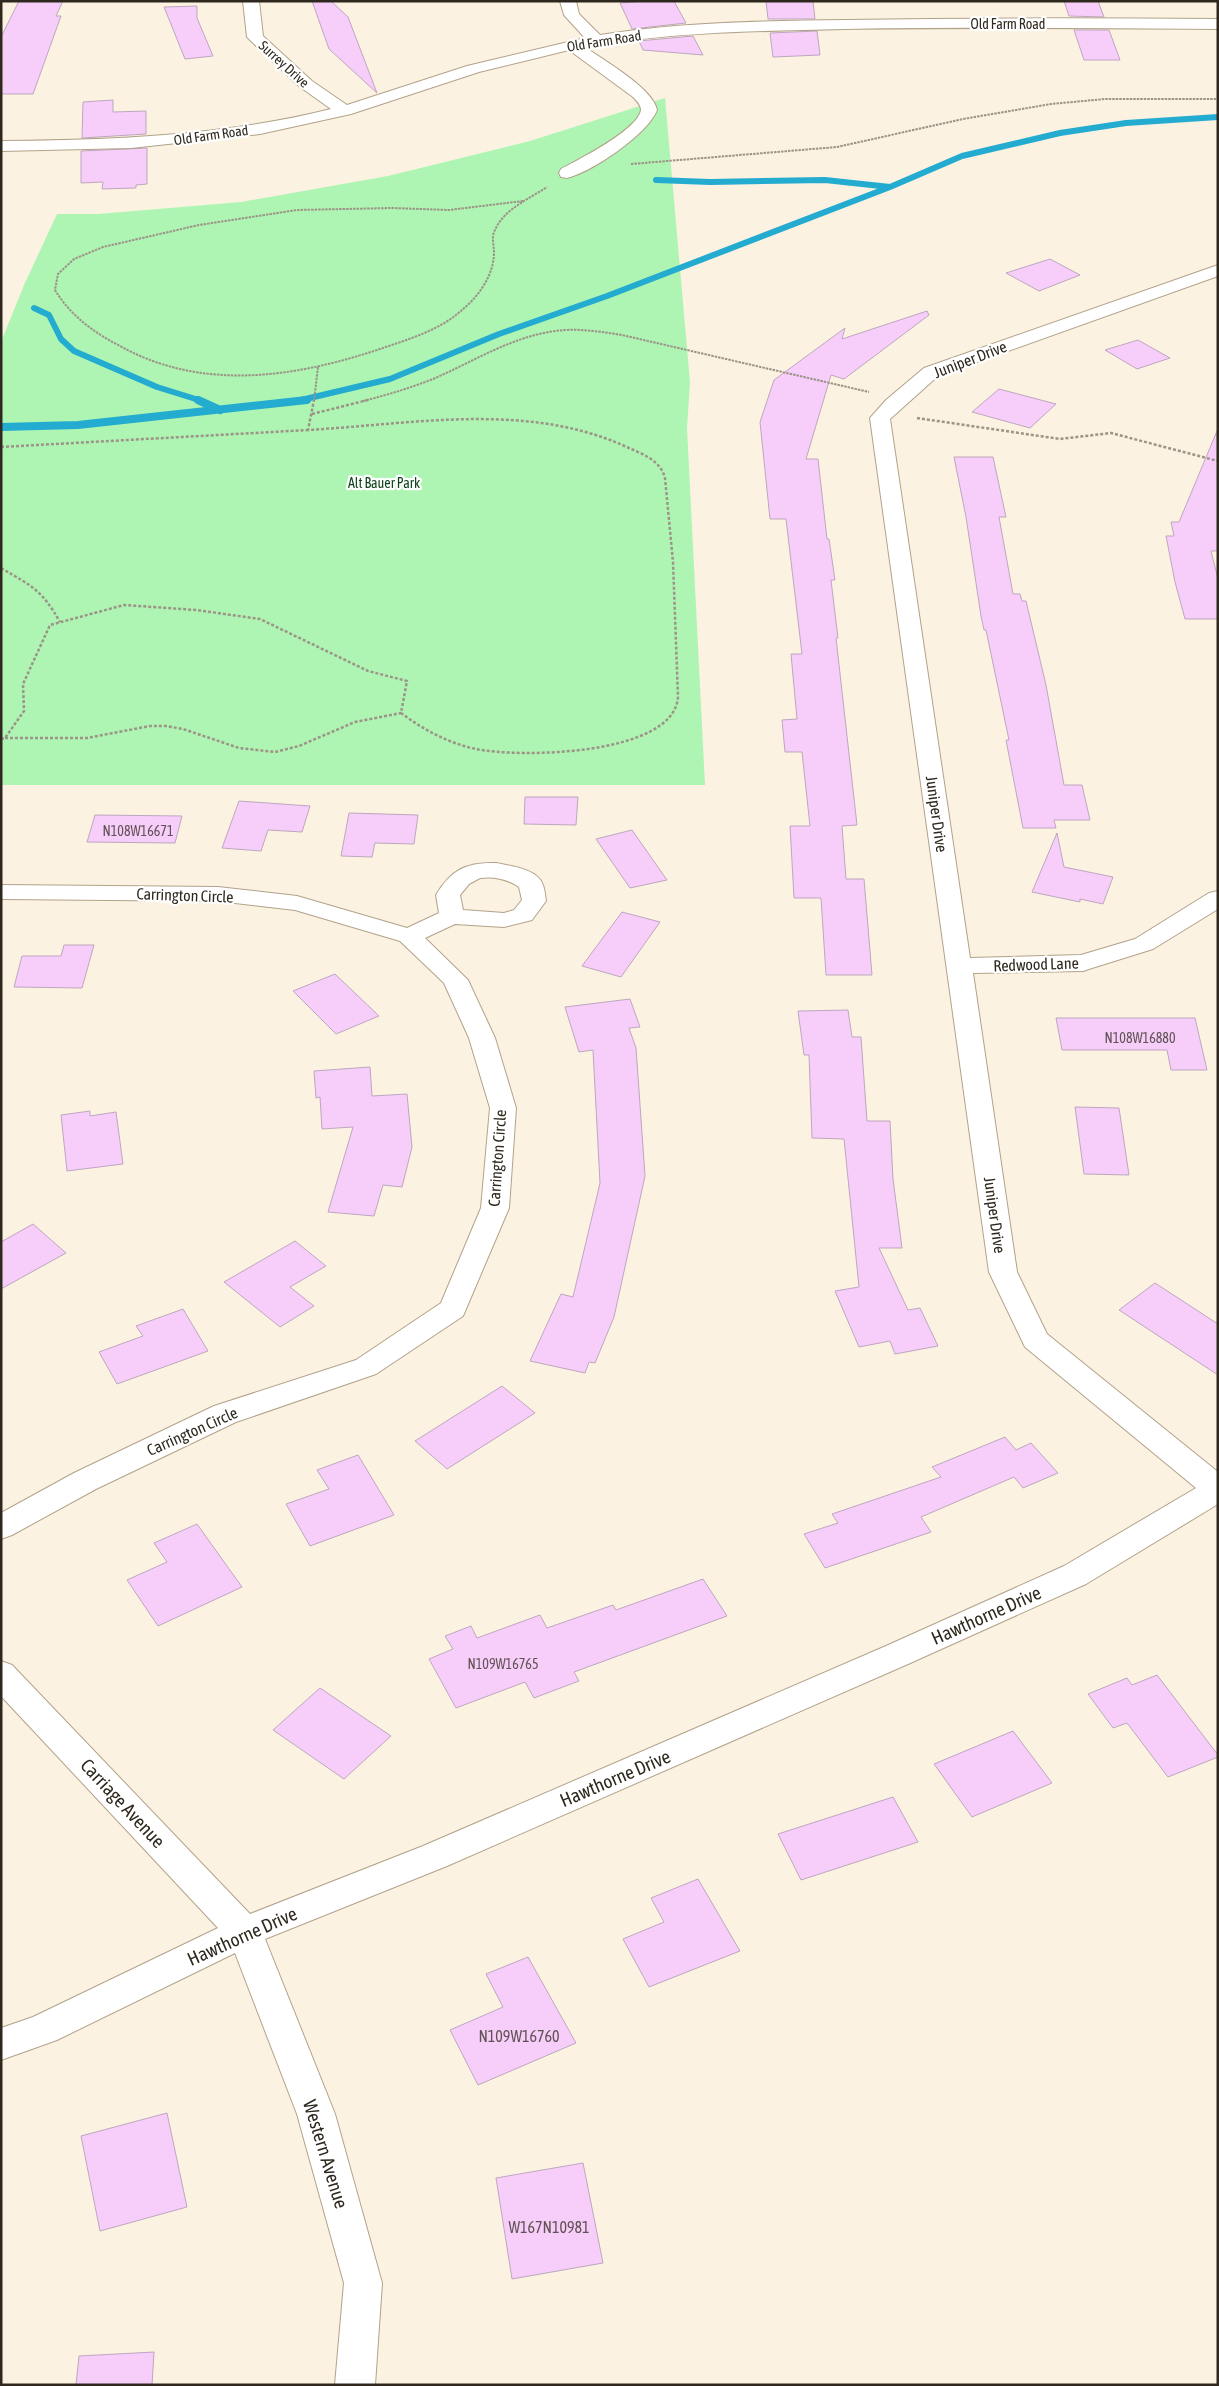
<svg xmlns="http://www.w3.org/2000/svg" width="1219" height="2386" viewBox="0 0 1219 2386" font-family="'Asap Condensed',sans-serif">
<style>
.green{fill:#aef5b4}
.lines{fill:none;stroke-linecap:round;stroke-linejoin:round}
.stream-far1{stroke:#23abd0;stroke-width:6}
.stream{stroke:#23abd0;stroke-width:8}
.building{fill:#f6cef9;stroke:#bda7bf}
.minor-casing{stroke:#b2a289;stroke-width:2}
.path-far1{stroke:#9c9487;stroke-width:2;stroke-dasharray:2.5 1;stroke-linecap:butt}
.path{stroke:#9c9487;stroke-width:2.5;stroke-dasharray:3 2;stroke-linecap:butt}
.minor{fill:#fff;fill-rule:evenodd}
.labels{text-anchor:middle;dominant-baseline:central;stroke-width:4.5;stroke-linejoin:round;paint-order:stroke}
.far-street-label{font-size:14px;fill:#2e281e;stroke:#fff}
.far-park-label{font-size:14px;fill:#0f441a;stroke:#fff}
.number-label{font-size:14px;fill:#605255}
.street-label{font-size:16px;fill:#2e281e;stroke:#fff}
.near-number-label{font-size:16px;fill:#605255}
.near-street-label{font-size:19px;fill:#2e281e;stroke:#fff}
</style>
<rect width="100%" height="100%" fill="#fcf2e2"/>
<path class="green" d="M665 98 690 382 687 428 705 785H1V342L24 285 57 214H98L241 202 388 176 530 141Z"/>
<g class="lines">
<path class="stream-far1" d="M656 180 710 182 825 180 890 187
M34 308 49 315 61 339 74 351 157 387 202 401
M297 401 390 379 499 334 607 296 890 187 962 156 1060 133 1126 123 1218 117"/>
<path class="stream" d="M198 400 220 410
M1 427 78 425 307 400"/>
</g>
<path class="building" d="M19 1H63L56 16H61L33 94H1V37Z
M312 1H331L348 17 377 93 329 49Z
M644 1H674L686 23 632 29 620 3Z
M766 1H813L815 19H768Z
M1064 1H1098L1104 17 1069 16Z
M197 6V18L213 56 185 59 164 7Z
M1074 30H1109L1120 60H1084Z
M817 31 820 55 773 57 770 33Z
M693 36 703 55 643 50 639 41Z
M113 100V112L146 111V134L82 138 83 102Z
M147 148V184L136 185V188L102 189 103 182 81 183V151Z
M1050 259 1080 275 1039 291 1006 273Z
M927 311 929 315 844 379 831 375 806 459H818L827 539H829L835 580H831L838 638H836L857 825 842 826 846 879H864L872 975H826L821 898H794L790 826H810L802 752H785L782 720 797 719 791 654H802L786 519H770L760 422 774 380 845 328 842 339Z
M1138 340 1170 358 1137 369 1105 350Z
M999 389 1056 404 1030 428 972 412Z
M1217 431 1218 551H1211L1218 579V619H1185L1175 582 1166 536H1174L1171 522H1179Z
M954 457H993L1006 517H999L1013 594H1020L1022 601H1026L1046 685 1064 785H1082L1090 820H1054L1056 828H1023L1006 740H1009L986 630H984L981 616 966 517Z
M525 797H578L576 825 524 824Z
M239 801 310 806 302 832 268 830 261 851 222 848Z
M349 813 418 815 414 844 375 843 372 857 341 856Z
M95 815 182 816 175 843 87 842Z
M632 830 667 880 630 888 596 839Z
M1057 833 1064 867 1113 877 1103 904 1080 899V902L1032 892Z
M622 912 660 922 621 977 582 966Z
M64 945H94L82 988 14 987 22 956H61Z
M335 974 379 1016 336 1034 293 991Z
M630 999 640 1027 629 1028 636 1048 645 1176 614 1317 595 1363 589 1362 585 1373 530 1361 561 1294 573 1297 600 1183 593 1050 579 1052 565 1007Z
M848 1010 852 1037H861L867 1121H890L893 1179 902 1248H879L908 1310 920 1308 938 1346 895 1354 890 1341 859 1347 835 1291 859 1287 844 1139 812 1138 809 1055H804L798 1011Z
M1056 1018H1195L1207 1070H1171L1167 1050H1062Z
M370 1067 372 1096 407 1094 412 1147 402 1187 383 1185 374 1216 328 1212 353 1127 322 1129 320 1097 316 1098 314 1071Z
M1075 1107 1119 1108 1129 1175 1084 1174Z
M90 1111V1116L116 1112 123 1164 67 1171 61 1115Z
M33 1224 66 1253 1 1289V1242Z
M295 1241 326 1266 290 1287 314 1306 280 1327 224 1282Z
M1155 1283 1218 1324V1375L1119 1310Z
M183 1309 208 1351 117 1384 99 1352 143 1336 136 1326Z
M502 1386 535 1413 447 1469 415 1441Z
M1005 1437 1016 1450 1031 1443 1058 1473 1023 1488 1014 1477 921 1517 931 1532 825 1568 804 1534 838 1523 832 1514 941 1477 932 1467Z
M358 1455 394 1515 310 1546 286 1504 329 1489 317 1470Z
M197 1524 242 1587 158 1626 127 1580 167 1562 154 1543Z
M703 1579 727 1616 574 1672 579 1681 534 1698 525 1682 456 1708 429 1659 453 1649 445 1636 471 1626 477 1638 540 1615 547 1628 613 1605 616 1610Z
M1157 1675 1218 1755V1757L1168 1777 1127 1723 1113 1728 1088 1694 1127 1678 1132 1685Z
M320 1688 391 1736 344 1779 273 1730Z
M1013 1731 1052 1783 972 1817 934 1764Z
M893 1797 918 1842 801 1880 778 1834Z
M698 1879 740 1951 649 1987 623 1939 664 1922 651 1898Z
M528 1957 576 2043 478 2085 450 2030 503 2007 486 1974Z
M167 2113 187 2207 100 2231 81 2136Z
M583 2163 603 2263 512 2279 496 2178Z
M154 2352 152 2385H76L79 2356Z"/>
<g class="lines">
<defs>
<path id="minor" d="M243 1H259L263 36 312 81 347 105 467 66 585 38 564 15 560 1H576L579 14 600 35C681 22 764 21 846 20 970 18 1094 18 1218 19V29C1093 28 969 27 844 29 757 31 671 32 585 47 603 60 653 88 657 110 648 134 592 172 567 178L561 177 559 173 561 169C578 160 638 130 641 110 641 105 637 101 633 97L569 50 479 72 351 114 260 134 131 148 1 151V141C112 140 223 136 331 109L300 87 250 40 247 37Z
M1218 265V276L938 376 890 419 970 958 1081 955 1135 939 1209 893 1218 891V909L1153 949 1092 968 1083 971 973 973 1017 1272 1047 1334 1218 1472V1504L1086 1584 908 1664 447 1866 265 1939 335 2114 382 2283 375 2385H335L344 2283 297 2114 235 1953 57 2040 1 2060V2028L33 2017 218 1928 1 1696V1661L12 1665 250 1914 423 1846 886 1646 1064 1566 1196 1488 1025 1347 989 1272 870 418 886 400 924 368Z
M496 863C510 866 538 869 543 885 545 890 545 896 546 901L532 920 504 927 455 924 425 938 468 980 495 1038 516 1108 509 1208 463 1316 376 1374 236 1422 96 1489 12 1535 1 1539V1513L74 1473 214 1406 356 1360 441 1303 481 1208 490 1108 469 1038 444 983 400 941 295 910 218 901 1 899V885L218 887 297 896 407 928 439 913 436 895C451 870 466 862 496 863ZM480 878C495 876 507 879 519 887L522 900 514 910 504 913 463 910 460 895 469 884Z"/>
</defs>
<use href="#minor" class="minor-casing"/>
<path class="path-far1" d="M631 164 837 147 963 119 1051 104 1105 99H1218
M523 201 449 210 393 208 297 210 199 225 103 247 74 259 58 274 55 290C71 316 93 332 120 346 201 391 292 378 377 350 406 340 439 331 462 310 479 296 494 275 494 252 494 245 491 237 495 230 504 209 529 199 547 187
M314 401 318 367
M363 401C387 395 410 388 433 379 475 361 517 333 565 330 584 329 603 332 622 335L869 392"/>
<path class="path" d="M312 414 368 400
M917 418 1060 439 1111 433 1218 461
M1 447 308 430
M1 568C33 587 41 589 60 622
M5 738H87L150 726H166L183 729 239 748 275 752 299 746 355 722 401 713
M1 739 5 738 24 711 23 684 50 625 124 605 196 610 260 619 368 671 407 681 401 713C424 730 448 743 476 749 518 758 674 756 678 697L673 562 665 478C661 461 643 454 629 448 529 401 414 424 308 430L314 400"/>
<use href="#minor" class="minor"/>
</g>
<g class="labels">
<g class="far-street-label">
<text x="1008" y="24">Old Farm Road</text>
<text transform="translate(604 41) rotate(-9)">Old Farm Road</text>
<text transform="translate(284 64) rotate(42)">Surrey Drive</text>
<text transform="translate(211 135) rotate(-8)">Old Farm Road</text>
</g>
<g class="far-park-label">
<text x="384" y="483">Alt Bauer Park</text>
</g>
<g class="number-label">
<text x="138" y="831">N108W16671</text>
<text x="1140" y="1038">N108W16880</text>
<text x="503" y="1664">N109W16765</text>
</g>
<g class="street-label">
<text transform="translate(970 359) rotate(-21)">Juniper Drive</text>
<text transform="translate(937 814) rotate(82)">Juniper Drive</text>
<text transform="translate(185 895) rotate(2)">Carrington Circle</text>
<text transform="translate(1036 964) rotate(-2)">Redwood Lane</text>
<text transform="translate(497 1158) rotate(-86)">Carrington Circle</text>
<text transform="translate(995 1215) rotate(82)">Juniper Drive</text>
<text transform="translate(192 1431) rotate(-24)">Carrington Circle</text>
</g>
<g class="near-number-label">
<text x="519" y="2036">N109W16760</text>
<text x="549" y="2227">W167N10981</text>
</g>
<g class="near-street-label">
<text transform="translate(986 1615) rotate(-24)">Hawthorne Drive</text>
<text transform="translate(615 1778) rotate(-23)">Hawthorne Drive</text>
<text transform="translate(123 1803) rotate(47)">Carriage Avenue</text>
<text transform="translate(242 1936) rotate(-24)">Hawthorne Drive</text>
<text transform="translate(326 2154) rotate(73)">Western Avenue</text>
</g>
</g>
<rect width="1219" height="2386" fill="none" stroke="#2e281e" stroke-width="5"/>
</svg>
